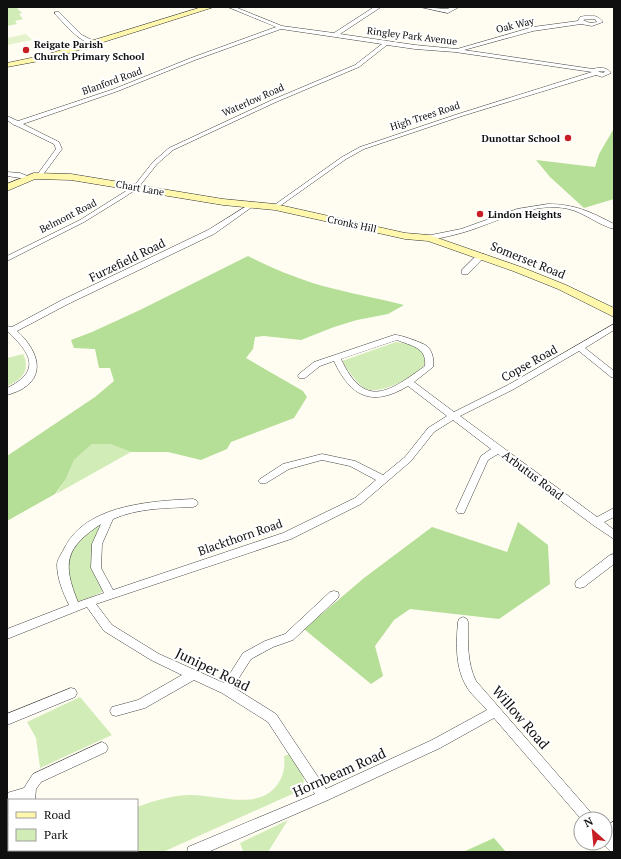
<svg xmlns="http://www.w3.org/2000/svg" width="621" height="859" viewBox="0 0 621 859" font-family="'PT Serif',serif">
<style>
.green{fill:#d2ecb8}
.forest{fill:#b5de97}
.pitch{fill:#e4f3cb}
.lines{fill:none;stroke-linecap:round;stroke-linejoin:round}
.street-casing{stroke:#424242;stroke-width:1}
.secondary-casing{stroke:#313131;stroke-width:1}
.street{fill:#fff;fill-rule:evenodd}
.secondary{fill:#fff8ac;fill-rule:evenodd}
.poi-dot{fill:#c71f24;stroke:#fff;stroke-width:1.5}
.labels{text-anchor:middle;dominant-baseline:central;stroke-width:4;stroke-linejoin:round;paint-order:stroke}
.far-street-label{font-size:10px;fill:#0f0f0f;stroke:#fff}
.far-poi-label{font-size:10px;font-weight:bold;fill:#0f0f0f;stroke:#fff;text-anchor:start}
.street-label{font-size:12px;fill:#0f0f0f;stroke:#fff}
.near-street-label{font-size:14px;fill:#0f0f0f;stroke:#fff}
</style>
<rect width="100%" height="100%" fill="#fffdf1"/>
<path class="green" d="M7 7H16L22 13 19 14 23 19 15 21 17 24 7 26Z
M396 342C414 345 417 344 427 360 422 375 381 395 366 389 358 385 346 368 342 361Z
M23 354C31 370 22 380 7 386V358Z
M92 444H110L131 452 56 494 66 479 74 460Z
M107 519 96 543 106 590 77 604 65 563 80 536Z
M80 697 112 735 40 768 36 738 27 722Z
M290 754C297 767 311 778 299 791L163 852H130V850H137V807C154 801 172 795 191 795 218 795 258 811 277 785 284 776 285 767 284 756Z
M288 820 268 852H242L243 851 240 843Z"/>
<path class="forest" d="M613 130 614 199 584 208 550 177 536 160 595 167 599 154Z
M248 256C276 270 305 282 335 289 358 295 381 299 404 305L388 314 357 320 334 327 301 340 264 336 255 337 253 349 246 358 303 391 307 397 294 418 231 442 227 449 201 460 168 452H131L110 444H92L74 460 66 479 55 494 7 521V456L95 397 114 381 110 368H99L95 349 74 348 71 340 92 332 140 310Z
M518 522 548 545 550 584 499 619 410 609 394 620 375 646 383 676 371 684 304 629 364 578 432 527 507 552Z
M494 838 506 852H463Z"/>
<path class="pitch" d="M26 34 32 40 7 45V38Z"/>
<g class="lines">
<defs>
<path id="street" d="M228 7H235L282 26 334 33 374 7H381L340 34 415 45 457 49 533 27 578 21 580 17C589 15 597 14 603 22L592 26 581 24 533 31 464 50 593 69C600 67 607 67 611 73L602 77 596 75 462 116 364 149 346 159 277 208H273V206L342 157 360 147 458 114 592 72 455 52 415 49 387 45 359 67 276 102 173 150 157 164 138 188 123 198 84 222 7 261V256L80 220 134 186 153 162 169 148 272 100 355 65 382 44 281 29 195 60 118 91 23 124 59 142 62 149 42 176H38L37 175 56 149 54 144 17 126 14 125 7 120V116L18 121 114 89 191 58 276 27ZM587 19H595L597 22 590 23 583 20ZM598 71H604L605 72 602 73Z
M420 7 447 9 452 7H459L448 13Z
M55 12H59L82 35 96 42V44C81 45 65 24 55 14Z
M7 172 20 173 30 177 27 179 7 176Z
M250 204 253 206 252 207 214 234 68 304 17 331C43 355 47 384 7 395V388C42 371 31 353 7 331V326L12 327 62 300 208 230Z
M548 204C575 204 591 212 614 224V229C598 225 585 213 569 209 535 201 499 221 468 231 455 235 442 238 429 240L425 238 426 236 461 229 517 209Z
M478 254H484L485 256 468 274H462V270Z
M614 324V330L585 348 614 371V378L611 377 579 351 514 389 460 416 597 517 614 508V517L604 522 614 530V539L593 525 498 454 488 460 464 513H458L456 510 481 456 491 449 453 420 434 432 411 461 361 504 291 539 96 604 112 625 159 654 224 683 243 653 265 641 285 634 330 592 334 591 338 592 339 595 338 598 293 640 273 647 251 659 233 687 276 714 326 789 432 740 487 710C481 703 473 696 468 689 455 669 456 644 458 622L459 619 463 617 467 619 468 622C468 643 467 663 476 681L593 815 595 819H581L494 718 440 748 328 800 208 852H187L188 847 315 794 268 722 222 693 194 680 145 708 116 716 112 715 110 711 112 707 138 700 182 675 151 660 104 631 87 607 7 639V629L69 605C63 593 57 578 57 564 58 558 62 553 65 547 86 505 151 501 193 499L196 500 198 503 196 506 193 507C166 508 138 508 113 519L102 544 101 568 113 590 283 533 355 498 376 480 350 466 322 460 289 469 266 483H260L258 481 260 479 283 464 322 454 355 461 383 475 405 457 428 428 447 416 408 386C373 407 351 398 334 361L320 366 305 378H299L298 376 299 374 314 362 394 335C399 334 423 343 427 346 433 352 434 360 433 367L414 382 454 412 508 385ZM397 340C411 346 427 347 425 366 390 391 365 411 341 359ZM101 524 92 544 91 568 104 593 78 602C62 563 65 548 101 524Z
M614 554V564L584 587 580 588 576 587 575 584 576 581 610 555Z
M71 688 75 689 77 693 75 697 7 725V714Z
M102 742 106 744 108 748 106 752 41 782 36 789 35 800H9V804L7 805V793L24 788 33 774Z
M614 821V852H611L602 843H605V827Z
M25 850H38V852H25Z"/>
<path id="secondary" d="M202 7H214L50 59 7 67V63L45 55Z
M34 173 71 174 223 199 275 204 405 233 429 235 521 267 566 285 614 308V317L558 289 513 271 428 241 405 239 275 210 223 205 71 180 35 179 7 191V184Z"/>
</defs>
<use href="#street" class="street-casing"/>
<use href="#secondary" class="secondary-casing"/>
<use href="#street" class="street"/>
<use href="#secondary" class="secondary"/>
</g>
<g class="poi-dot">
<circle cx="26" cy="50" r="4"/>
<circle cx="568" cy="138" r="4"/>
<circle cx="480" cy="214" r="4"/>
</g>
<g class="labels">
<g class="far-street-label">
<text transform="translate(515 25) rotate(-14)">Oak Way</text>
<text transform="translate(412 36) rotate(7)">Ringley Park Avenue</text>
<text transform="translate(112 81) rotate(-20)">Blanford Road</text>
<text transform="translate(253 100) rotate(-24)">Waterlow Road</text>
<text transform="translate(425 116) rotate(-18)">High Trees Road</text>
<text transform="translate(140 188) rotate(10)">Chart Lane</text>
<text transform="translate(68 216) rotate(-27)">Belmont Road</text>
<text transform="translate(352 224) rotate(12)">Cronks Hill</text>
</g>
<g class="far-poi-label">
<text x="34" y="44">Reigate Parish<tspan x="34" dy="12">Church Primary School</tspan></text>
<text x="560" y="138" text-anchor="end">Dunottar School</text>
<text x="488" y="214">Lindon Heights</text>
</g>
<g class="street-label">
<text transform="translate(127 260) rotate(-26)">Furzefield Road</text>
<text transform="translate(528 260) rotate(22)">Somerset Road</text>
<text transform="translate(529 363) rotate(-29)">Copse Road</text>
<text transform="translate(533 475) rotate(37)">Arbutus Road</text>
<text transform="translate(240 537) rotate(-19)">Blackthorn Road</text>
</g>
<g class="near-street-label">
<text transform="translate(213 669) rotate(26)">Juniper Road</text>
<text transform="translate(521 717) rotate(49)">Willow Road</text>
<text transform="translate(339 772) rotate(-24)">Hornbeam Road</text>
</g>
</g>
<rect width="621" height="859" fill="none" stroke="#0f0f0f" stroke-width="16"/>
<rect x="8" y="799" width="130" height="52" fill="#ffffff" stroke="#9f9f9f"/>
<rect x="16" y="812" width="20" height="6" fill="#fff8ac" stroke="#9f9f9f"/>
<text x="44" y="819" font-size="12" fill="#0f0f0f">Road</text>
<rect x="16" y="829" width="20" height="12" fill="#d2ecb8" stroke="#9f9f9f"/>
<text x="44" y="839" font-size="12" fill="#0f0f0f">Park</text>
<g transform="translate(593 831) rotate(333)"><circle r="19" fill="#ffffff" stroke="#9f9f9f"/>
<path d="M0-3L7 15L0 10L-7 15Z" fill="#c71f24"/>
<text y="-6" font-size="11" font-weight="bold" text-anchor="middle" fill="#0f0f0f">N</text>
</g>
</svg>
